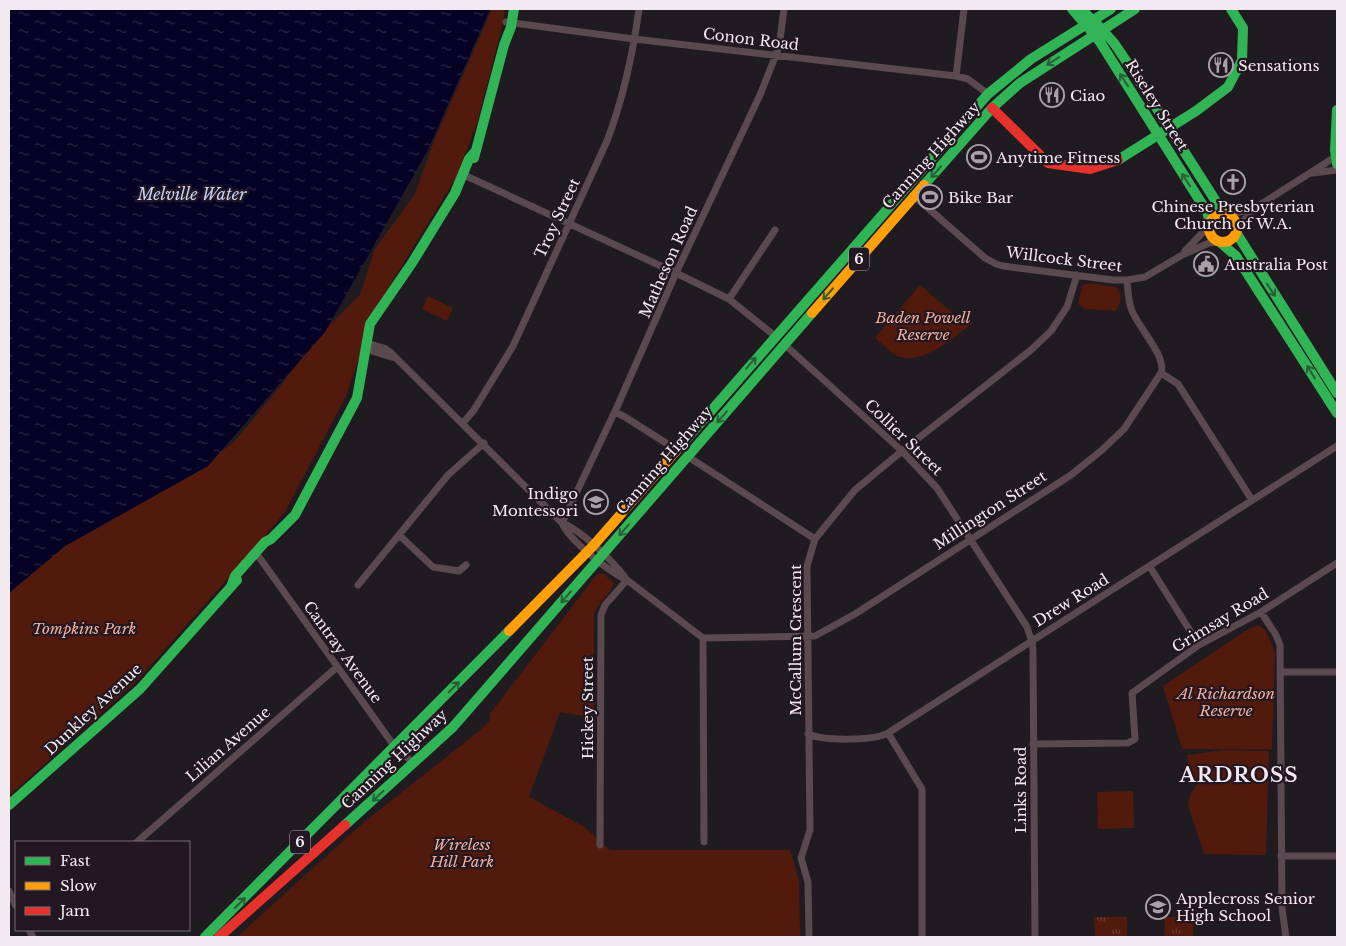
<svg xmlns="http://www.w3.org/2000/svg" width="1346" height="946" viewBox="0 0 1346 946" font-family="'Libre Baskerville',serif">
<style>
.grass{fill:url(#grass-tufts)}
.park{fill:#521a0d}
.water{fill:url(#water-ripples)}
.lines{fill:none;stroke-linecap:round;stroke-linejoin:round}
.street{stroke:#5a494e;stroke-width:7}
.fast{stroke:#30b455;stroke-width:10}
.slow{stroke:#ff9f0a;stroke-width:10}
.jam{stroke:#e5322d;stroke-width:10}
.oneway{stroke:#295e38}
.labels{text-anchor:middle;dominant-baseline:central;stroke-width:4.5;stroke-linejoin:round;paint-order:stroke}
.shield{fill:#231821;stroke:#b4abb2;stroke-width:1}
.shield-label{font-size:14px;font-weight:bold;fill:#f2eaf0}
.street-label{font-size:15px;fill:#f2eaf0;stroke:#231821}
.poi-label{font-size:15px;fill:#f2eaf0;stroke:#231821;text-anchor:start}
.park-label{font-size:15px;font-style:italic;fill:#f2af9e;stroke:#231821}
.water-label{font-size:16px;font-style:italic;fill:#c8d4fb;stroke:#231821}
.district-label{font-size:20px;font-weight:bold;letter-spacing:1px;fill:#f2eaf0;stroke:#231821}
</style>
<defs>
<pattern id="grass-tufts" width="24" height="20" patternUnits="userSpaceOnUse" patternTransform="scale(1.25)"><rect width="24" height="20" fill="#521a0d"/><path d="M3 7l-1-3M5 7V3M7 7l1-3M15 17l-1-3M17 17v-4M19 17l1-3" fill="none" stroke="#6b3b31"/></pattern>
<pattern id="water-ripples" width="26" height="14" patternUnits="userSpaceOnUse" patternTransform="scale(1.25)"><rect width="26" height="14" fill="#050226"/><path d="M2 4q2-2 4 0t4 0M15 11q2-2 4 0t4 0" fill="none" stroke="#2a2746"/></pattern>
</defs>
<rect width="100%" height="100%" fill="#201b20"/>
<path class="grass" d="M1094 917H1127V937H1095Z
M1165 917H1183L1186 920H1194L1193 937H1164Z"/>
<path class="park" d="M492 9H505L503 23 478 120 457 176 376 308 346 396 285 512 253 550 137 681 9 796V593L65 546 179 482 233 443 275 393 316 339 360 295 375 249 415 194 434 141Z
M1088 283 1116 287C1123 294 1121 303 1116 311L1085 309 1078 304 1082 286Z
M920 285 955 315 974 322C954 337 924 366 897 356 890 353 882 343 875 338Z
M428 296 453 308 447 321 422 309Z
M597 574H604L614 583C610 595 599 602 594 613V718L560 712 529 797 583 826 610 850H790L799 880 800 937H237L363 823 478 732 490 720V714Z
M1259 625 1266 631 1275 652 1272 749H1182L1163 686 1250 628Z
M1224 750 1269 751 1266 855 1204 854 1188 805 1190 795 1197 784 1190 777 1187 755Z
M1133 791 1134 828 1098 829 1097 792Z"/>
<path class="water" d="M9 9H490L428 150 325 332 208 466 65 546 9 593Z"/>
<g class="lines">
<path class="street" d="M506 22 634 39 956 76 968 79 988 94
M956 76 964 9
M1313 173 1337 170
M462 174 676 273 729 299 775 336
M913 195 985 258 996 264 1003 266 1113 280H1127L1145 277 1182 255 1209 243 1218 242
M1228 215 1255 208 1335 157
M1238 227 1255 208
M1185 251 1208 227
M729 299 775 230
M366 343 384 348 390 352 562 523C569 540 609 572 627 580L703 638 815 636 855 614 1071 475 1102 450 1124 429 1161 373C1167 357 1139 328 1132 311 1128 301 1128 291 1127 280
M784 344 902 451 937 488 1027 627 1032 642 1033 650 1035 937
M365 349 395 358
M1161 373 1178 384 1252 500
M615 412 625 417 677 450
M463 423 474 410 513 346 607 141C623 99 633 53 639 9
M687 456 815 539
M562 523 617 407 676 273 760 95 779 47 784 9
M562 523C580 529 616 564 627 580
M399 535 433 567 459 571 466 565
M254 554 259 557 392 743 413 763
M1150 567 1199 645
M358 585 448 475 484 443
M1261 612 1276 635 1280 645 1282 908 1286 937
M703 638 704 842
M1280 672H1337
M888 733 922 789V937
M808 734C824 741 873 741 888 733L1337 446
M1033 744 1128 743 1135 739 1132 693 1199 645 1261 612 1337 563
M137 842 337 667
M600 845 601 615 605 605 627 580
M1281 856H1337
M9 891 16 906
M29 930 33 937
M809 937 808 882 801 858 810 830 807 566 815 539 855 490 902 451 1031 350 1051 331 1067 307 1077 275"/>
<path class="fast" d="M1072 9 1085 24
M1082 9 1092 20
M1098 25 1114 43 1133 71 1224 214
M1090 30 1100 42 1207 212 1210 222
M1337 110 1335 150 1337 164
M474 158 504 45 511 27 514 9
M1118 160 1196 111 1228 87 1242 60 1243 28 1231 9
M924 185 992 108 1020 83 1135 9
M1237 234 1337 393
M1221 243 1236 256 1337 413
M676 451 988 94 1031 59 1111 9
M232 584 235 576 265 542 271 539 295 515 357 398 370 324 412 263 455 193 469 159 474 153
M9 805 140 689 237 580
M345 825 453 727 812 313
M205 937 509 631"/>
<path class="slow" d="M1209 228a14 14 0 1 1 28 0a14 14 0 1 1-28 0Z
M812 313 924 185
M509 631 593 546 676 451"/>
<path class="jam" d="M992 108 1048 163 1090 169 1118 160
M219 937 345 825"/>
</g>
<defs><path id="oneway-shaft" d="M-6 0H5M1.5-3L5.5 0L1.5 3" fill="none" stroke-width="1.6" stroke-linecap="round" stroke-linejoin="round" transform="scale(1.25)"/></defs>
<g class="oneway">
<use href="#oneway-shaft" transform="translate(1053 61) rotate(148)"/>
<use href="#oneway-shaft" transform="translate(1124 80) rotate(-123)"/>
<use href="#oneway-shaft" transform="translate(936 172) rotate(132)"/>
<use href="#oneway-shaft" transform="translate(1186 180) rotate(-123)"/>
<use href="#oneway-shaft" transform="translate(1271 290) rotate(57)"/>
<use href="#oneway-shaft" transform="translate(828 294) rotate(131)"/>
<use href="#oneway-shaft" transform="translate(751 363) rotate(-49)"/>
<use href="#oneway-shaft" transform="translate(1311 372) rotate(-122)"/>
<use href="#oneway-shaft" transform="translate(722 417) rotate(131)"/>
<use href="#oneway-shaft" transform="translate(624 530) rotate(131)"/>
<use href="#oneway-shaft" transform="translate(566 597) rotate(131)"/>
<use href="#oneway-shaft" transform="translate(454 687) rotate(-45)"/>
<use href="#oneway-shaft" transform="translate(378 796) rotate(137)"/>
<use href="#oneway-shaft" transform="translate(240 903) rotate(-45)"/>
</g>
<defs>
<symbol id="restaurant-ring" viewBox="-11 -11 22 22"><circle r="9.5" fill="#231821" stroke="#a8a2a7" stroke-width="1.5"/><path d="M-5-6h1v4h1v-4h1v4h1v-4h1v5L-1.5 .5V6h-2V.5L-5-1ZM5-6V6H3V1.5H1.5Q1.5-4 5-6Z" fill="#a8a2a7"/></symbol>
<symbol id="stadium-ring" viewBox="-11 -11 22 22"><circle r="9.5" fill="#231821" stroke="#a8a2a7" stroke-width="1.5"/><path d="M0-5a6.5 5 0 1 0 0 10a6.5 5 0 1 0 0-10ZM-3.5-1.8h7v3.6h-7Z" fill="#a8a2a7"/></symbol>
<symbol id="church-ring" viewBox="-11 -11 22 22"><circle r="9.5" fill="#231821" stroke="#a8a2a7" stroke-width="1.5"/><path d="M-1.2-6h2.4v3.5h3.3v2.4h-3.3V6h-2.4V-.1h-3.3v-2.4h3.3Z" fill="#a8a2a7"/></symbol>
<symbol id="civic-ring" viewBox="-11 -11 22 22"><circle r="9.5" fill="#231821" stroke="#a8a2a7" stroke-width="1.5"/><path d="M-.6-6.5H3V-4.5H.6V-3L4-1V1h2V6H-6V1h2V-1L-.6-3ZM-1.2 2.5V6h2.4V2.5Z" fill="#a8a2a7"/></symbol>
<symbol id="school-ring" viewBox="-11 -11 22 22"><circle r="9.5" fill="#231821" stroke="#a8a2a7" stroke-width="1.5"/><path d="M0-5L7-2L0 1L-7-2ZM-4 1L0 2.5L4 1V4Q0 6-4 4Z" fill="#a8a2a7"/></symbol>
</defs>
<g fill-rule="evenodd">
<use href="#restaurant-ring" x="1207" y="51" width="28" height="28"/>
<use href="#restaurant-ring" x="1038" y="81" width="28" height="28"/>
<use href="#stadium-ring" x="965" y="143" width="28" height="28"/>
<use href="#church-ring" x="1219" y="168" width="28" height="28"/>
<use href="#stadium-ring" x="916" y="183" width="28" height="28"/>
<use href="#civic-ring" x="1192" y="250" width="28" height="28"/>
<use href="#school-ring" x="582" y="488" width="28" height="28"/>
<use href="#school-ring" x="1144" y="893" width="28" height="28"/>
</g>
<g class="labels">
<g class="shield">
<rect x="849" y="247.5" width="20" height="23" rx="4"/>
<rect x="290" y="830.5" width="20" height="23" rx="4"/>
</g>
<g class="shield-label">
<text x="859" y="259">6</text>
<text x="300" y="842">6</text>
</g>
<g class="street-label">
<text transform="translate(751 39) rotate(7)">Conon Road</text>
<text transform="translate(1157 105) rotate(58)">Riseley Street</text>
<text transform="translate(931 155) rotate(-48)">Canning Highway</text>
<text transform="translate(557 218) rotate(-65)">Troy Street</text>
<text transform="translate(1064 259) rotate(7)">Willcock Street</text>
<text transform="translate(668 262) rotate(-66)">Matheson Road</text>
<text transform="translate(904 437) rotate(44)">Collier Street</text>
<text transform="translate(664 460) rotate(-49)">Canning Highway</text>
<text transform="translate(990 510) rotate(-33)">Millington Street</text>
<text transform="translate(1071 600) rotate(-32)">Drew Road</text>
<text transform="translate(1220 620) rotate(-31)">Grimsay Road</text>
<text transform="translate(795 640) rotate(-90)">McCallum Crescent</text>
<text transform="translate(343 652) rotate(54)">Cantray Avenue</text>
<text transform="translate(587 708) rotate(-90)">Hickey Street</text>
<text transform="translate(93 709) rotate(-43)">Dunkley Avenue</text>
<text transform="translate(228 744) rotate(-41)">Lilian Avenue</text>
<text transform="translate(394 759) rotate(-43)">Canning Highway</text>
<text transform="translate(1020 790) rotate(-90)">Links Road</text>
</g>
<g class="poi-label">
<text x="1238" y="65">Sensations</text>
<text x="1070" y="95">Ciao</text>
<text x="996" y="157">Anytime Fitness</text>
<text x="948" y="197">Bike Bar</text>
<text x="1233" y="206" text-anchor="middle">Chinese Presbyterian<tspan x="1233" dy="17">Church of W.A.</tspan></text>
<text x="1224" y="264">Australia Post</text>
<text x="578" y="493" text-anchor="end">Indigo<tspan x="578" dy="17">Montessori</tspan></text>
<text x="1176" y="898">Applecross Senior<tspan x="1176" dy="17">High School</tspan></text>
</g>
<g class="park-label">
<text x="923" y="317">Baden Powell<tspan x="923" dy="17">Reserve</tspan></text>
<text x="84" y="628">Tompkins Park</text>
<text x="1226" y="693">Al Richardson<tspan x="1226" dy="17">Reserve</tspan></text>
<text x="462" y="844">Wireless<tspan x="462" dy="17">Hill Park</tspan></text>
</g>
<g class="water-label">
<text x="192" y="194">Melville Water</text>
</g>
<g class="district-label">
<text x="1239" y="775">ARDROSS</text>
</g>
</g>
<rect width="1346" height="946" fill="none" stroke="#f2eaf0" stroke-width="20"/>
<rect x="15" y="841" width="175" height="90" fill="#231821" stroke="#766c74"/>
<rect x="25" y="857" width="25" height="8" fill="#30b455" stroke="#766c74"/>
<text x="60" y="866" font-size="15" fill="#f2eaf0">Fast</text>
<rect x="25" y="882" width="25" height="8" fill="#ff9f0a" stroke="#766c74"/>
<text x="60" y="891" font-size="15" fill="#f2eaf0">Slow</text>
<rect x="25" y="907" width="25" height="8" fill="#e5322d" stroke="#766c74"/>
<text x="60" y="916" font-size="15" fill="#f2eaf0">Jam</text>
</svg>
